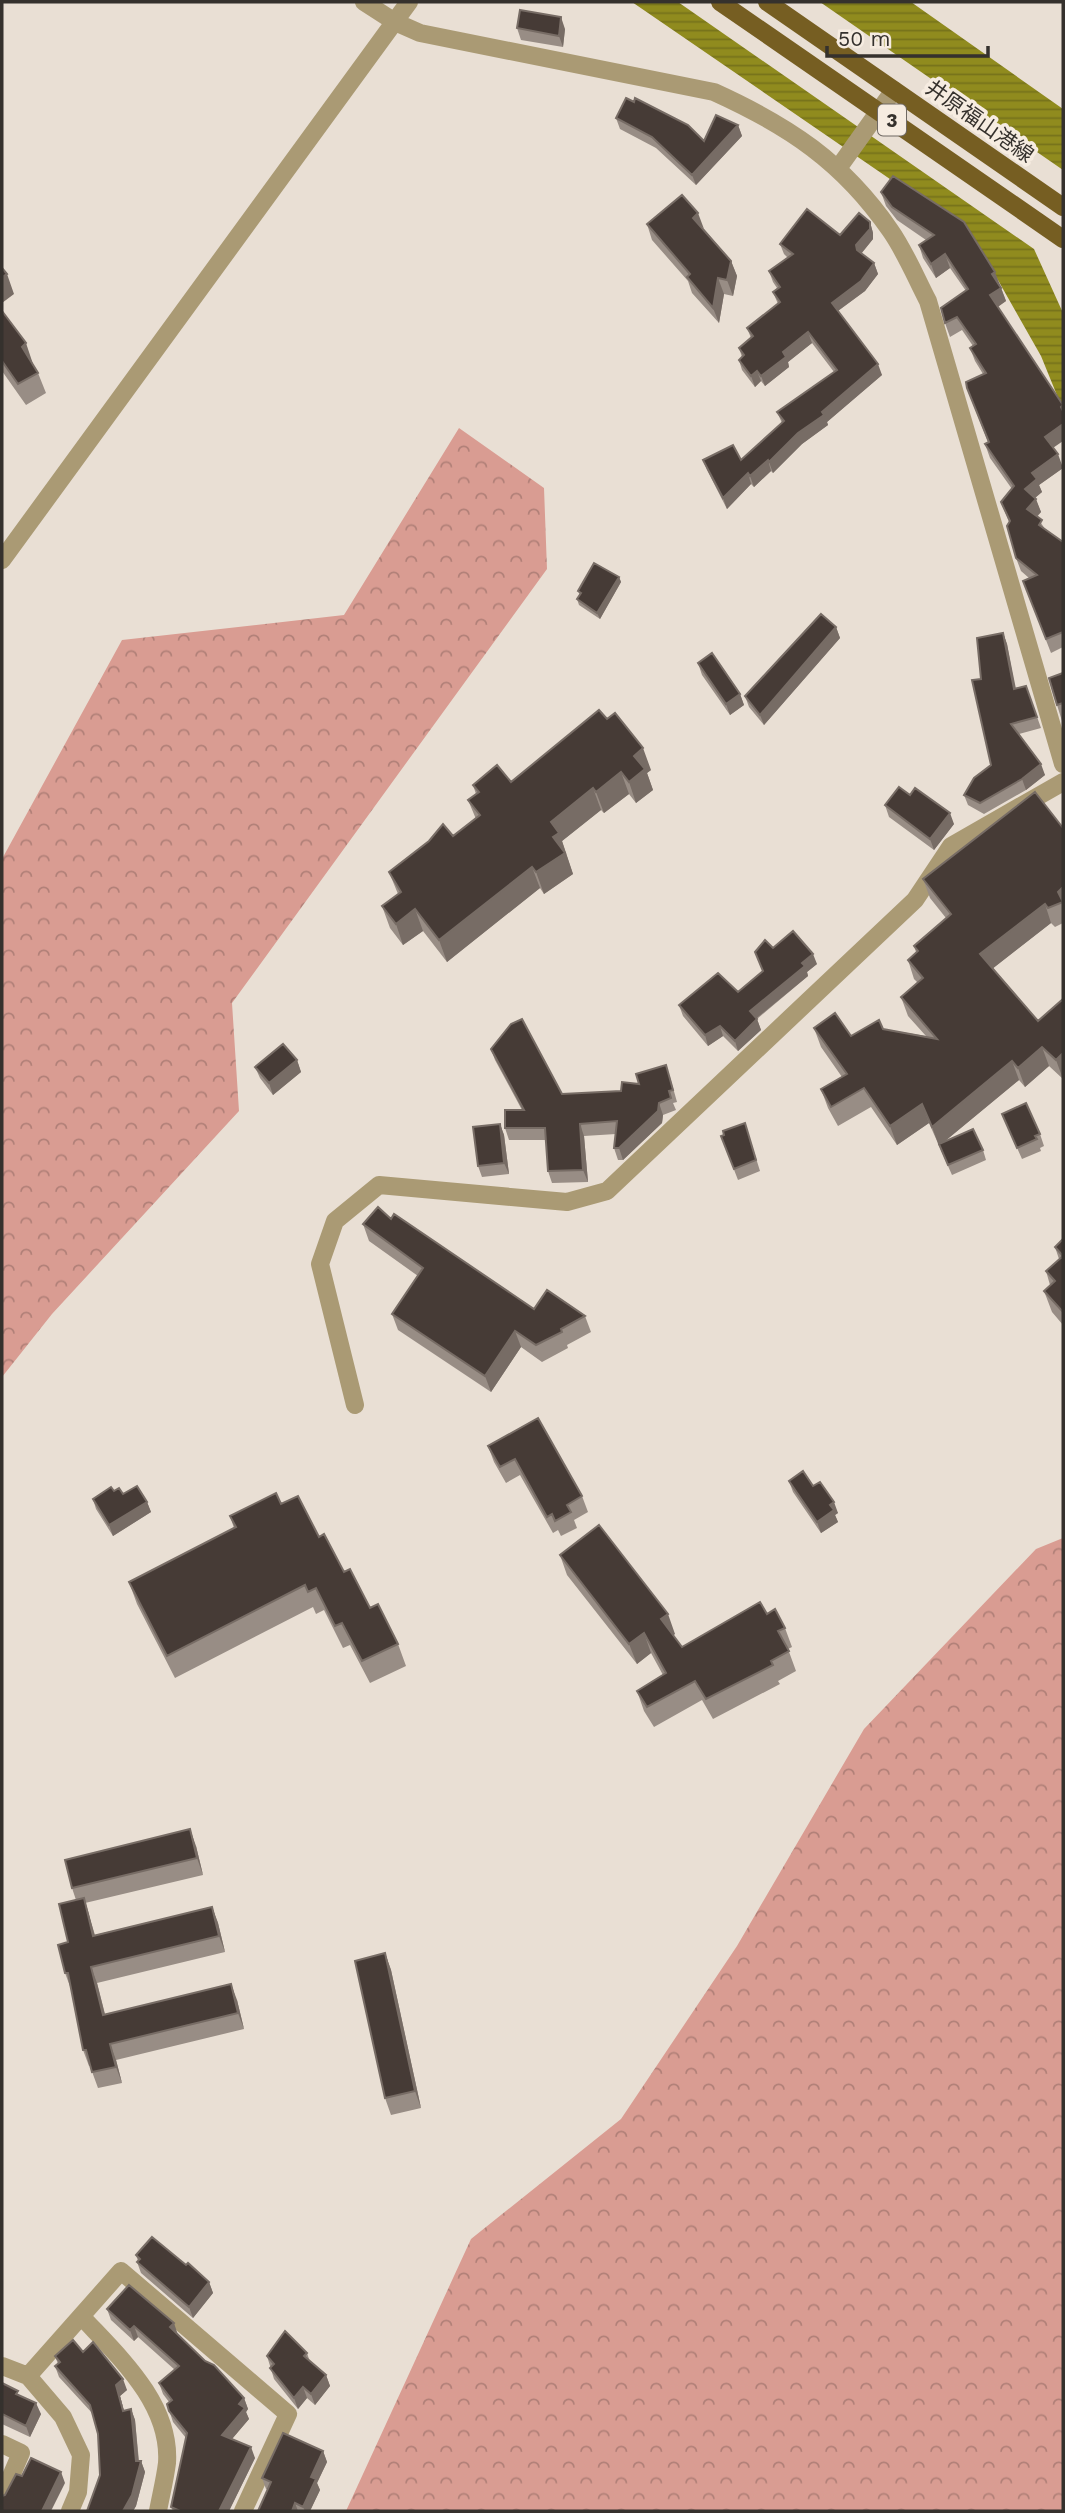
<svg xmlns="http://www.w3.org/2000/svg" width="1065" height="2513" viewBox="0 0 1065 2513" font-family="'Work Sans','Noto Sans JP',sans-serif">
<style>
.forest{fill:url(#forest-crowns)}
.water{fill:url(#water-rules)}
.lines{fill:none;stroke-linecap:round;stroke-linejoin:round}
.minor{stroke:#aa9a74;stroke-width:18}
.major{stroke:#765e22;stroke-width:18}
.wall{fill:#988d85}
.shaded-wall{fill:#776c65}
.building{fill:#463b36;stroke:#776c65;stroke-width:2}
.labels{text-anchor:middle;dominant-baseline:central;stroke-width:7;stroke-linejoin:round;paint-order:stroke}
.shield{fill:#f6ece1;stroke:#6f6963;stroke-width:2}
.shield-label{font-size:19px;font-weight:bold;fill:#35312d}
.street-label{font-size:21px;fill:#35312d;stroke:#f6ece1}
</style>
<defs>
<pattern id="forest-crowns" width="20" height="18" patternUnits="userSpaceOnUse" patternTransform="scale(1.75)"><rect width="20" height="18" fill="#d99c92"/><path d="M2 6a3 3 0 1 1 6 0M12 15a3 3 0 1 1 6 0" fill="none" stroke="#b18078"/></pattern>
<pattern id="water-rules" width="6" height="5" patternUnits="userSpaceOnUse" patternTransform="scale(1.75)"><rect width="6" height="5" fill="#908b1e"/><path d="M0 2.5h6" fill="none" stroke="#76721b"/></pattern>
</defs>
<rect width="100%" height="100%" fill="#e9dfd4"/>
<path class="forest" d="M459 428 544 488 547 569 232 1003 239 1111 52 1314 2 1377V859L122 640 344 615Z
M1063 1538V2511H346L471 2239 621 2119 737 1946 864 1729 1036 1549Z"/>
<path class="water" d="M632 2H678L1034 249 1063 313V410L1041 356 973 236Z
M820 2H911L1063 109V170Z"/>
<g class="lines">
<path class="minor" d="M364 2 395 22 420 33 714 92C789 126 843 162 890 230 905 251 916 278 928 301L1063 764
M839 167 894 90
M2 560 409 2
M355 1405 320 1264 335 1221 379 1185 567 1202 607 1191 915 900 951 846 1063 782
M81 2316C118 2356 171 2403 167 2463 165 2479 161 2495 158 2511
M2 2366 28 2376 63 2417 81 2455 78 2492 70 2511
M28 2376 121 2271 288 2414 243 2511
M2 2444 21 2453 2 2497"/>
<path class="major" d="M720 2 1063 239
M767 2 1063 207"/>
</g>
<path class="wall" d="M517 28 565 29 563 47 521 40Z
M616 118 704 141 738 125 742 136 696 185 656 148 620 129Z
M881 192 1000 285 1006 301 997 307 1053 448 1063 468 1039 485 1042 492 1035 498 1041 512 1037 517 1045 529 1063 542V647L1051 653 1023 581 1029 578 1021 571 1016 558 1009 522 1001 502 1012 489 990 458 985 444 988 442 967 388 983 374 975 361 970 348 973 346 962 330 950 337 945 323 966 291 950 268 936 278 923 258 919 245 926 240 897 220 886 206Z
M870 222 873 233V239L861 254 874 263 878 274 865 291 838 311 882 375 827 422 828 425 802 444 773 473 771 471 754 487 751 484 727 509 707 470 703 460H741L782 423 777 412 834 372 812 343 788 362 789 367 765 386 761 381 755 387 742 370 739 360 742 357 739 348 751 338 747 328 778 304 773 292 777 288 773 282 769 271 788 258 784 254 780 244 840 235Z
M647 224 704 229 731 261 737 276 733 296 724 294 719 323 692 293 688 281 652 240Z
M2 311 38 373 46 393 26 405 2 371Z
M619 577 621 582 600 619 579 605 577 599 580 595 578 591Z
M836 627 840 638 764 725 749 707 745 696Z
M1003 633 1007 644 1015 688 1026 686 1041 728 1019 734 1045 775 1026 790 984 814 968 805 964 795 991 765 981 679Z
M698 663 740 694 744 705 730 715 702 675Z
M1063 673V721H1062L1057 705Z
M651 770 647 773 653 790 636 803 629 794 604 813 601 810 562 841 573 874 544 894 540 888 447 962 423 931 403 945 390 928 382 906 398 894 389 872 453 836 476 819 468 800 476 794 473 785Z
M910 795 954 824 934 850 889 817 885 805Z
M1063 828V923L1055 927 1051 923 993 968 1038 1021 1063 999V1079L1049 1066 1025 1087 1019 1080 944 1142 983 1150 986 1160 952 1175 929 1123 897 1145 871 1107 838 1126 828 1108 821 1089 842 1077 821 1047 814 1028 851 1036 883 1029 926 1036 908 1016 901 997 918 983 914 979 908 960 916 952 914 946 946 918 930 898 923 879Z
M773 948 817 964 807 972 808 976 757 1019 761 1030 738 1051 723 1036 708 1046 683 1016 679 1005 738 992 763 971 755 952Z
M491 1049 562 1094 621 1091 639 1084 670 1077 677 1102 673 1103 676 1110 663 1115 662 1123 623 1160H618L614 1148 616 1134 584 1136 588 1182 552 1183 548 1171 546 1140H509L505 1128 522 1110 495 1060Z
M297 1060 301 1072 273 1095 260 1078 255 1067Z
M1002 1114 1040 1134 1044 1146 1040 1148 1041 1151 1022 1159Z
M745 1123 760 1171 738 1180 721 1136Z
M500 1124 504 1135 509 1174 482 1177 478 1166Z
M391 1219 534 1309 585 1316 591 1332 567 1345 568 1348 542 1362 521 1347 491 1392 398 1330 392 1314 418 1276 369 1241 363 1224Z
M1063 1239V1325L1052 1312 1044 1291 1050 1285 1046 1271 1059 1259 1055 1247Z
M538 1418 582 1496 588 1512 574 1520 577 1528 561 1536 558 1530 553 1533 520 1475 506 1483 494 1462 488 1446Z
M789 1481 813 1486 838 1513 835 1515 838 1522 821 1533 793 1492Z
M114 1491 147 1502 151 1512 113 1536 96 1509 93 1499Z
M281 1504 319 1537 370 1608 398 1644 406 1666 370 1683 350 1645 343 1648 324 1610 316 1614 313 1607 175 1678 137 1604 129 1582 234 1528 230 1516Z
M560 1555 675 1634 673 1635 682 1647 767 1614 785 1628 792 1647 788 1649 796 1671 778 1681 780 1684 713 1719 702 1700 654 1727 644 1711 637 1691 663 1675 651 1653 637 1664 567 1575Z
M196 1846 203 1875 85 1903 95 1935 212 1907 218 1923 225 1952 97 1983 105 2014 237 2000 244 2029 116 2060 122 2083 98 2088 90 2066H89L83 2050 71 1989 65 1973 68 1942 76 1900 72 1888Z
M385 1953 391 1970 421 2108 391 2115 385 2098Z
M136 2255 186 2265 209 2282 213 2293 193 2318 141 2273 137 2262 138 2261Z
M107 2309 178 2334 244 2398 248 2409 246 2412 249 2419 232 2439 255 2458 229 2511H173L171 2507 186 2438 173 2422 167 2404 169 2402 163 2394 159 2383 175 2370 138 2337 134 2341 111 2320Z
M83 2352 127 2390 120 2396 124 2411 131 2409 135 2420 139 2461H141L145 2472 136 2506 133 2511H87L100 2475 98 2434 93 2414 59 2377 55 2366 58 2364 55 2356Z
M307 2353 310 2362 326 2375 330 2386 315 2405 307 2398 298 2409 274 2379 267 2356Z
M2 2383 19 2395 41 2414 30 2437 2 2424Z
M323 2451 327 2462 317 2483 320 2490 310 2511H258L268 2490 266 2489 262 2478Z"/>
<path class="shaded-wall" d="M561 17 565 29 563 47 559 36Z
M738 125 742 136 696 185 692 175Z
M698 213 704 229 693 218Z
M870 222 873 233V239L860 255 857 250 856 245Z
M945 254 950 268 936 278 931 264Z
M731 261 737 276 733 296 727 280Z
M874 263 878 274 865 291 835 313 832 303Z
M995 272 1000 285 997 288 992 274Z
M7 274 14 294 2 303V277Z
M718 278 724 294 719 323 713 308Z
M1001 288 1006 301 995 309 990 295Z
M808 332 812 343 788 362 789 367 765 386 761 376 783 352Z
M26 343 33 364 22 347Z
M878 364 882 375 827 422 828 425 802 444 773 473 769 462 798 433Z
M757 371 761 381 755 387 751 376Z
M1063 424V441L1050 450 1045 437Z
M1058 454 1063 468 1039 485 1042 492 1030 502 1025 489 1032 473Z
M768 460 771 471 754 487 750 476Z
M748 473 751 484 727 509 723 498Z
M1036 499 1041 512 1031 522 1027 509Z
M619 577 621 582 600 619 597 613Z
M836 627 840 638 764 725 760 715Z
M1003 633 1007 644 1018 699 1014 689Z
M740 694 744 705 730 715 726 704Z
M643 748 651 770 647 773 653 790 636 803 629 782 634 756Z
M1041 764 1045 775 1026 790 1022 779Z
M621 772 629 794 604 813 596 792Z
M593 788 601 810 562 841 573 874 544 894 536 872 553 837 551 822Z
M950 813 954 824 934 850 930 839Z
M532 867 540 888 447 962 439 940Z
M1063 887V902L1058 892Z
M1045 904 1051 923 987 973 980 954Z
M415 909 423 931 403 945 396 924Z
M813 954 817 964 807 972 808 976 753 1021 750 1011Z
M757 1019 761 1030 738 1051 735 1041Z
M720 1026 723 1036 708 1046 705 1035Z
M1042 1047 1049 1066 1025 1087 1018 1068Z
M1063 1053V1079L1056 1060Z
M297 1060 301 1072 273 1095 269 1083Z
M1012 1061 1019 1080 939 1146 932 1127Z
M659 1103 663 1115 662 1123 623 1160 619 1148Z
M922 1104 929 1123 897 1145 890 1126Z
M500 1124 504 1135 509 1174 504 1163Z
M580 1124 584 1136 588 1182 583 1170Z
M515 1331 521 1347 491 1392 485 1376Z
M147 1502 151 1512 113 1536 109 1525Z
M834 1502 838 1513 835 1515 838 1522 821 1533 817 1522 830 1505Z
M668 1614 675 1634 668 1639 661 1619Z
M644 1633 651 1653 637 1664 629 1644Z
M190 1829 196 1846 203 1875 197 1858Z
M84 1898 89 1914 99 1952 93 1936Z
M212 1907 218 1923 225 1952 219 1936Z
M385 1953 391 1970 421 2108 415 2091Z
M91 1967 97 1983 109 2031 103 2015Z
M231 1984 237 2000 244 2029 238 2013Z
M110 2044 116 2060 122 2083 116 2067Z
M209 2282 213 2293 193 2318 189 2307Z
M174 2323 178 2335 170 2327Z
M134 2326 138 2337 134 2341 130 2330Z
M326 2375 330 2386 315 2405 311 2394Z
M123 2379 127 2390 120 2396 127 2422 116 2385Z
M303 2387 307 2398 298 2409 294 2398Z
M244 2398 248 2409 246 2412 249 2419 226 2446 222 2435 239 2404Z
M36 2403 41 2414 30 2437 26 2426Z
M131 2409 135 2420 139 2466 141 2461 145 2472 136 2506 133 2511H123L136 2461Z
M251 2447 255 2458 229 2511H219Z
M323 2451 327 2462 317 2483 320 2490 310 2511H305L303 2507 311 2477Z
M61 2472 65 2483 51 2511H42Z
M295 2503 298 2511H292Z"/>
<path class="building" d="M520 10 561 17 559 36 517 28Z
M626 98 634 102 635 98 688 125 704 141 716 115 738 125 692 175 652 137 616 118Z
M893 176 964 222 995 272 992 274 1001 288 990 295 1063 405 1061 407 1063 411V424L1045 437 1058 454 1032 473 1037 479 1025 489 1036 499 1027 509 1042 520 1039 525 1063 542V632L1046 639 1023 581 1037 575 1016 558 1007 526 1010 521 1001 502 1014 486 985 444 989 442 967 388 966 382 986 373 970 348 976 344 957 317 945 323 941 308 968 289 945 254 931 264 919 245 934 235 892 207 881 192Z
M682 195 698 213 693 218 731 261 727 280 718 278 713 308 687 277 690 274 647 224Z
M807 209 840 235 859 213 870 222V229L856 245 857 250 874 263 861 281 832 303 878 364 822 412 824 415 798 433 769 462 768 460 750 476 748 473 723 498 703 460 733 445 741 460 784 421 777 412 837 370 808 332 783 352 786 357 761 376 757 371 751 376 739 360 744 355 739 348 753 336 747 328 780 302 773 292 780 287 769 271 793 254 780 244Z
M2 268 7 274 2 277Z
M2 311 26 343 22 347 38 373 18 384 2 361Z
M594 563 619 577 597 613 577 599 581 593 578 591Z
M821 614 836 627 760 715 745 696Z
M1003 633 1014 689 1026 686 1037 717 1011 724 1041 764 1022 779 980 803 964 795 974 778 991 765 972 680 981 679 977 638Z
M712 653 740 694 726 704 698 663Z
M1063 673V703L1057 705 1049 678Z
M599 710 607 719 615 713 643 748 634 756 645 769 629 782 621 772 596 792 593 788 551 822 559 833 553 837 565 853 536 872 532 867 439 940 415 909 396 924 382 906 401 892 389 872 429 841 443 824 453 836 480 815 468 800 479 792 473 785 497 765 511 782Z
M899 787 910 795 915 788 950 813 930 839 885 805Z
M1035 792 1063 828V887L1058 892 1063 902 1048 908 1045 904 980 954 1038 1021 1063 999V1053L1056 1060 1042 1047 1018 1068 1012 1061 932 1127 922 1104 890 1126 864 1088 831 1107 821 1089 847 1074 814 1028 835 1013 851 1036 879 1020 883 1029 937 1039 901 997 923 978 908 960 918 951 914 946 951 914 923 879Z
M793 931 813 954 802 963 805 966 750 1011 757 1019 735 1041 720 1026 705 1035 679 1005 718 973 738 992 763 971 755 952 765 940 773 948Z
M522 1019 562 1094 621 1091 622 1082 639 1084 636 1074 666 1065 673 1090 669 1091 671 1098 659 1103 658 1111 619 1148H614L617 1121 580 1124 583 1170 548 1171 545 1128H505V1110H524L491 1049 511 1024Z
M283 1044 297 1060 269 1083 255 1067Z
M1026 1103 1040 1134 1035 1136 1037 1139 1017 1148 1002 1114Z
M745 1123 756 1160 734 1169 721 1136 724 1135 723 1131Z
M500 1124 504 1163 478 1166 473 1127Z
M973 1129 983 1150 948 1165 939 1144Z
M378 1207 391 1219 394 1214 534 1309 547 1290 585 1316 561 1329 562 1332 536 1345 515 1331 485 1376 392 1314 423 1268 363 1224Z
M1063 1239V1312L1044 1291 1055 1281 1046 1271 1063 1256 1055 1247Z
M538 1418 582 1496 567 1505 571 1512 555 1521 552 1514 547 1517 515 1459 500 1467 488 1446Z
M803 1471 813 1486 820 1482 834 1502 830 1505 834 1510 817 1522 789 1481Z
M137 1486 147 1502 109 1525 93 1499 111 1487 114 1491 119 1488 123 1494Z
M276 1493 281 1504 298 1496 319 1537 324 1534 344 1572 350 1569 370 1608 378 1604 398 1644 362 1661 342 1623 335 1626 316 1588 308 1592 305 1585 167 1656 129 1582 236 1527 230 1516Z
M599 1525 668 1614 661 1619 682 1647 760 1602 767 1614 775 1609 785 1628 778 1631 789 1651 771 1661 773 1665 706 1699 695 1681 647 1707 637 1691 666 1673 644 1633 629 1644 560 1555Z
M190 1829 197 1858 72 1888 65 1860Z
M84 1898 93 1936 212 1907 219 1936 91 1967 103 2015 231 1984 238 2013 110 2044 116 2067 92 2072 86 2050H83L68 1973H65L58 1945 68 1942 59 1904Z
M385 1953 415 2091 385 2098 355 1961Z
M152 2237 186 2265 188 2263 209 2282 189 2307 137 2262 140 2259 136 2255Z
M129 2285 174 2323 170 2327 205 2361 214 2365 244 2398 239 2404 245 2408 222 2435 251 2447 219 2511H180L171 2507 187 2433 169 2411 167 2404 172 2400 159 2383 179 2366 134 2326 130 2330 107 2309Z
M285 2331 307 2353 304 2356 326 2375 311 2394 303 2387 294 2398 270 2368 274 2364 267 2356Z
M73 2340 83 2352 93 2342 123 2379 116 2385 123 2411 131 2409 136 2461H141L132 2495 123 2511H87L100 2475 98 2434 90 2405 55 2366 60 2362 55 2356Z
M2 2383 18 2391 16 2394 36 2403 26 2426 2 2414Z
M283 2433 323 2451 311 2477 316 2479 303 2507 295 2503 292 2511H258L271 2482 262 2478Z
M31 2458 61 2472 42 2511H2V2496L5 2495 16 2474 22 2476Z"/>
<g class="labels">
<rect class="shield" x="878" y="104.5" width="28" height="31" rx="5"/>
<g class="shield-label">
<text x="892" y="120">3</text>
</g>
<g class="street-label">
<text transform="translate(980 121) rotate(35)">井原福山港線</text>
</g>
</g>
<rect width="1065" height="2513" fill="none" stroke="#35312d" stroke-width="7"/>
<path d="M827 46v10h161v-10" fill="none" stroke="#35312d" stroke-width="3.5"/>
<text x="838" y="46" font-size="21" fill="#35312d" stroke="#f6ece1" stroke-width="5" paint-order="stroke">50 m</text>
</svg>
